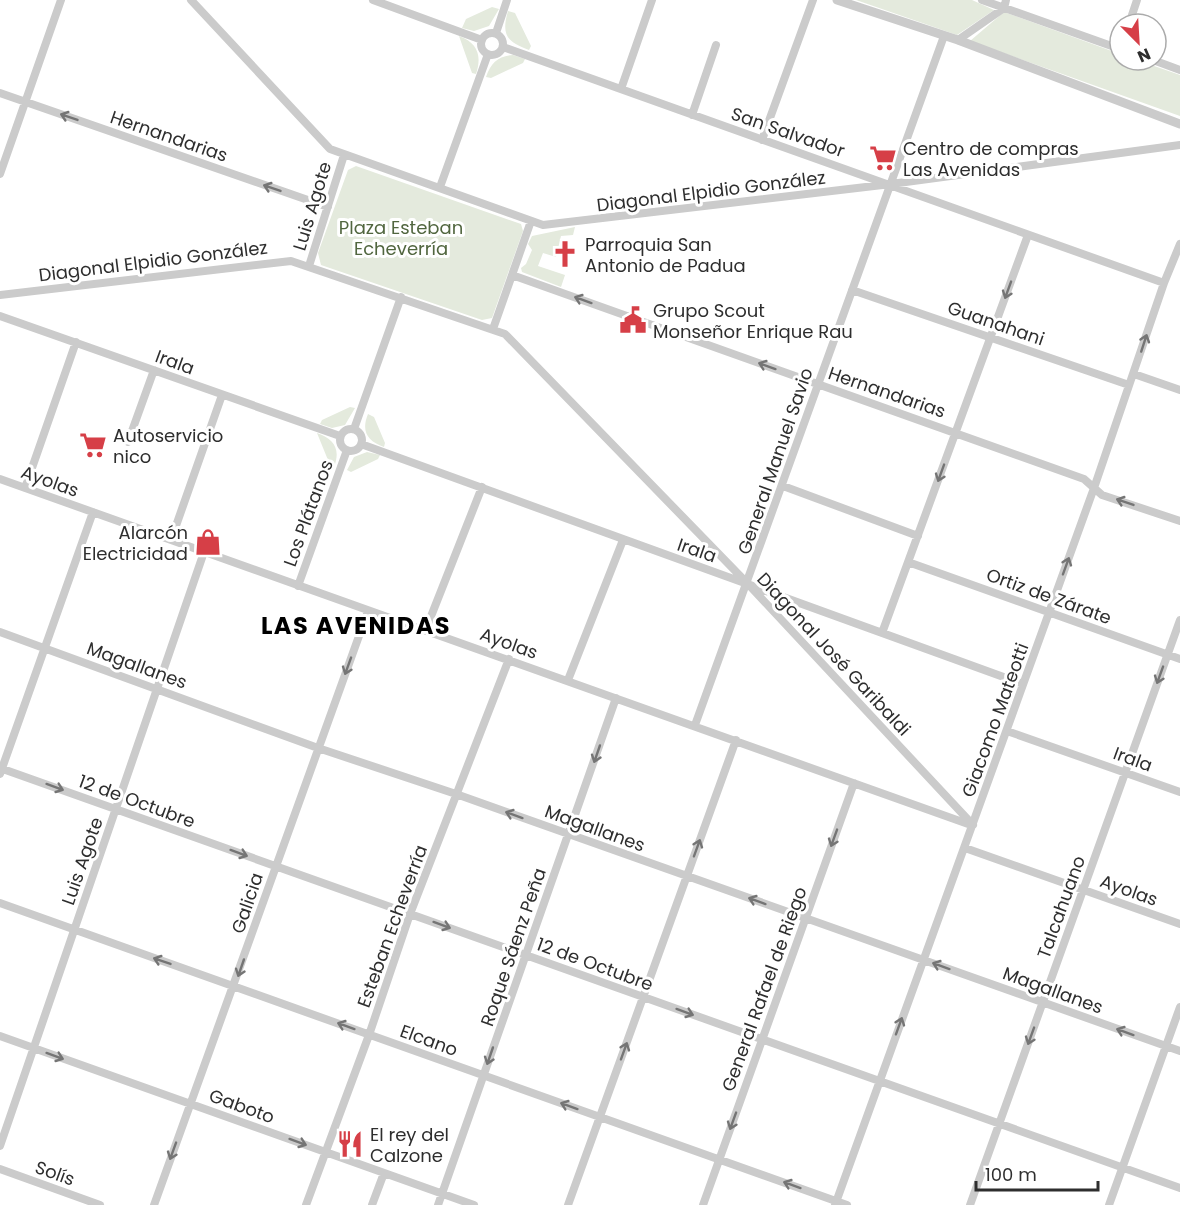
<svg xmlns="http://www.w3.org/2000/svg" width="1180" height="1205" viewBox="0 0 1180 1205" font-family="Poppins,sans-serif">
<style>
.green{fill:#e4eadd}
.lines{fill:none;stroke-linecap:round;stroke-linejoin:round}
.minor{stroke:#cbcbcb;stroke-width:8}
.tertiary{stroke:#cbcbcb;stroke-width:9}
.oneway{stroke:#757575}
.labels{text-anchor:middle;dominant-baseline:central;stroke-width:6;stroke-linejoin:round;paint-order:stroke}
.street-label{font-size:18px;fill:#2e2e2e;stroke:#fff}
.poi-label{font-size:18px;fill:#2e2e2e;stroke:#fff;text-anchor:start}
.park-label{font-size:18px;fill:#51663f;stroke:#fff}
.district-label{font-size:24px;font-weight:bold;letter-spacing:1.5px;fill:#000;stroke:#fff}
</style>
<rect width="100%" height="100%" fill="#fff"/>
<path class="green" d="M856 0H972L994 10 957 35Z
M492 7 499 9 489 26 474 31 462 28 466 19Z
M508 11 515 13 531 46 529 50C507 42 501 35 508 11Z
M1004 12 1120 54V60H1137L1180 75V116L970 41Z
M459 36C478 43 482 56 476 74L472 73Z
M513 55 525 59 523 63 491 78 486 77C491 63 498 56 513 55Z
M356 166 521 224 523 231 492 318 482 320 321 265 318 253 348 170Z
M575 227 573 235 561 236 556 257 543 253 538 266 565 275 561 287 522 272 521 268 526 264 532 250 528 244 532 236Z
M350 407 355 408 345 425 332 428 320 424 322 420Z
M368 414 374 417 385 443 384 447C367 441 361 431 368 414Z
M317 433C334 439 341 449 334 467L330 465Z
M367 452 380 455 378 459 351 472 347 470 354 457Z"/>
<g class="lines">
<path class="minor" d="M191 0 330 149 543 225 891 184 1180 145
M373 0 482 40
M982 0 1120 49
M1129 24 1137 0
M481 44a11 11 0 1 1 22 0a11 11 0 1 1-22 0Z
M496 33 507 0
M958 40 1004 8 1006 0
M503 47 1164 283
M1153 60 1180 70
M621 89 652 0
M0 93 328 207
M692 115 716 45
M762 140 813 0
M0 174 61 0
M440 187 488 54
M309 266 344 155
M512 275 1084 479 1102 495 1180 521
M852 290 1129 385
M0 295 291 261 505 334 748 584 973 825
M0 316 340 436
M493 329 531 221
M1134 374 1180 390
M340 440a11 11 0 1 1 22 0a11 11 0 1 1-22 0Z
M354 429 401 297
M128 442 154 370
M361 444 1023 684
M0 479 971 825
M783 486 918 536
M25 488 76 342
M171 540 222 395
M908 562 1180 659
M298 586 347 450
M426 629 482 487
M0 632 318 748 456 794 1180 1051
M882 633 1028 235
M568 680 623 540
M695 725 944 36
M1007 731 1180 792
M0 768 1180 1188
M0 774 93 512
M965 848 1180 924
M0 903 847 1205
M0 1036 474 1205
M0 1146 204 552
M0 1169 100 1205
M154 1205 368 611
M306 1205 369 1035 410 914 509 659
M372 1205 384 1173
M438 1205 616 698
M568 1205 736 740
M703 1205 854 783
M835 1205 1094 488 1164 283 1180 244
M970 1205 1180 620
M1109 1205 1180 1007"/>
<path class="tertiary" d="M837 0 958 40 1180 124"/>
</g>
<defs><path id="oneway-shaft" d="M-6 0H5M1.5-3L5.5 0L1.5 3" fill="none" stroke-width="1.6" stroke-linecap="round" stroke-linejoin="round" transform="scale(1.5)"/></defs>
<g class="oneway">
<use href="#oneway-shaft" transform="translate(69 117) rotate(-161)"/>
<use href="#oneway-shaft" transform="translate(272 188) rotate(-161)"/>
<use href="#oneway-shaft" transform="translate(1008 290) rotate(110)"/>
<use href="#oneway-shaft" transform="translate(583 300) rotate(-160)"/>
<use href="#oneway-shaft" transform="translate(1144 343) rotate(-72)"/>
<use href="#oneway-shaft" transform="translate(767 366) rotate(-160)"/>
<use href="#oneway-shaft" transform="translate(941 473) rotate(110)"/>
<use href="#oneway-shaft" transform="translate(1125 502) rotate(-161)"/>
<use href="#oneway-shaft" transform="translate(1066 566) rotate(-70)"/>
<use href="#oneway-shaft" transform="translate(348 666) rotate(110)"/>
<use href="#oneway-shaft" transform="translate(1160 675) rotate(110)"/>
<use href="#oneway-shaft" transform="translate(597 754) rotate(109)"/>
<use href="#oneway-shaft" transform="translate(55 787) rotate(20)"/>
<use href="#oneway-shaft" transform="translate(514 815) rotate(-160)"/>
<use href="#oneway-shaft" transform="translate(834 838) rotate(110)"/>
<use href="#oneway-shaft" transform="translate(697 848) rotate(-70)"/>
<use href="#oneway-shaft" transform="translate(239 853) rotate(20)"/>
<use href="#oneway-shaft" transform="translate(757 901) rotate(-160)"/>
<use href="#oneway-shaft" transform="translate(442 925) rotate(20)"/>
<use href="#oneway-shaft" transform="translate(162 961) rotate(-161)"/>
<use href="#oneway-shaft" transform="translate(941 966) rotate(-160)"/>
<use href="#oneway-shaft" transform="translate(241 968) rotate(109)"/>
<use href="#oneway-shaft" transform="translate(685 1012) rotate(20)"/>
<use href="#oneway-shaft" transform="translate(346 1026) rotate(-160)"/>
<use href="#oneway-shaft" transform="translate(899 1026) rotate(-70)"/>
<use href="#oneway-shaft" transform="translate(1125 1032) rotate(-160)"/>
<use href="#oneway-shaft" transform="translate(1031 1036) rotate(110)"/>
<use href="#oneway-shaft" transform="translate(624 1051) rotate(-70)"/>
<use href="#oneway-shaft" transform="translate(55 1056) rotate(20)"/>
<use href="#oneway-shaft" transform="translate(490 1056) rotate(109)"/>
<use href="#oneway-shaft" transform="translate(569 1106) rotate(-160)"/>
<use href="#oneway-shaft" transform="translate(733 1121) rotate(110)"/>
<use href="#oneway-shaft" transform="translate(298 1142) rotate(20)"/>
<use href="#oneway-shaft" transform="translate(173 1151) rotate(110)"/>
<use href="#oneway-shaft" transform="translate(792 1185) rotate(-160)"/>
</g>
<defs>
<symbol id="supermarket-bare" viewBox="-9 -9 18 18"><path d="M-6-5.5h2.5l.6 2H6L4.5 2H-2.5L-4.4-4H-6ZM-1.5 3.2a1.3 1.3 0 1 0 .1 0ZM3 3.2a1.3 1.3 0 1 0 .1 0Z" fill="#d63f47" stroke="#fff" stroke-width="2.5" paint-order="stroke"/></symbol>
<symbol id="church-bare" viewBox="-9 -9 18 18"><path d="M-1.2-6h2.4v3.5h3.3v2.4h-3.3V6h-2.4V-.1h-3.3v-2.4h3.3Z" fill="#d63f47" stroke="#fff" stroke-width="2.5" paint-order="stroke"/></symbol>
<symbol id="civic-bare" viewBox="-9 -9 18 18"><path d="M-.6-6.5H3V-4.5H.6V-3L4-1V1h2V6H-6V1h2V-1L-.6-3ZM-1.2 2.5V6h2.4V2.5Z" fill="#d63f47" stroke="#fff" stroke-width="2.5" paint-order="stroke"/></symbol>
<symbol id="shop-bare" viewBox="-9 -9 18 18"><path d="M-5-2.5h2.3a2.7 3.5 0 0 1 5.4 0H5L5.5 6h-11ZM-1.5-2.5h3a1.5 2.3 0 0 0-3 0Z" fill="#d63f47" stroke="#fff" stroke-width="2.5" paint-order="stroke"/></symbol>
<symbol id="restaurant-bare" viewBox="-9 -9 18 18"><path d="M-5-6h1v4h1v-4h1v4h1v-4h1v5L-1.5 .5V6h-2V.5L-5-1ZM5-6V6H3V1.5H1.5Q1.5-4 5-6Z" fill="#d63f47" stroke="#fff" stroke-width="2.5" paint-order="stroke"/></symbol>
</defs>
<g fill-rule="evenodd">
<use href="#supermarket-bare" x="864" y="139" width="38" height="38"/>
<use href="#church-bare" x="546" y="235" width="38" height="38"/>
<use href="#civic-bare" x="614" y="301" width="38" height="38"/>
<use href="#supermarket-bare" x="74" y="426" width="38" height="38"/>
<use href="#shop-bare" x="189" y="523" width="38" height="38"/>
<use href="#restaurant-bare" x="331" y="1125" width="38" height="38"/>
</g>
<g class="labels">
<g class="street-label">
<text transform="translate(788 132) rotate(19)">San Salvador</text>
<text transform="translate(169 136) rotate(19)">Hernandarias</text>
<text transform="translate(711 191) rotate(-7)">Diagonal Elpidio González</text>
<text transform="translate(312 206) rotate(-73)">Luis Agote</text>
<text transform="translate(153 261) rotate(-7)">Diagonal Elpidio González</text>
<text transform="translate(996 323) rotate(19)">Guanahani</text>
<text transform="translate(175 362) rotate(20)">Irala</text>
<text transform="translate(887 392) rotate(19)">Hernandarias</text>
<text transform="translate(775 461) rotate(-71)">General Manuel Savio</text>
<text transform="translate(50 481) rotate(20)">Ayolas</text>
<text transform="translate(308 513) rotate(-70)">Los Plátanos</text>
<text transform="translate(697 550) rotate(19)">Irala</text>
<text transform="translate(1049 596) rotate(20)">Ortiz de Zárate</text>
<text transform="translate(509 643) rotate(20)">Ayolas</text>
<text transform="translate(834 654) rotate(47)">Diagonal José Garibaldi</text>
<text transform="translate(137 665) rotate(20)">Magallanes</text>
<text transform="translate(995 720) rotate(-70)">Giacomo Mateotti</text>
<text transform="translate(1133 759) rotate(20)">Irala</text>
<text transform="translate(137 801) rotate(20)">12 de Octubre</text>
<text transform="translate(595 828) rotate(20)">Magallanes</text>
<text transform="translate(82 861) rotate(-71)">Luis Agote</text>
<text transform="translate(1129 890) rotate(20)">Ayolas</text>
<text transform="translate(247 903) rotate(-71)">Galicia</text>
<text transform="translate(1061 907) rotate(-70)">Talcahuano</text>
<text transform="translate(392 926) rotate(-70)">Esteban Echeverría</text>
<text transform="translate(513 947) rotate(-71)">Roque Sáenz Peña</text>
<text transform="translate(595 964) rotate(20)">12 de Octubre</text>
<text transform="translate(764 989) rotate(-70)">General Rafael de Riego</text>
<text transform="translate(1053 990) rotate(20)">Magallanes</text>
<text transform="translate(429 1040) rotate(20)">Elcano</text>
<text transform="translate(242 1106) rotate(20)">Gaboto</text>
<text transform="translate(55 1173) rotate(20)">Solís</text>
</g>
<g class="poi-label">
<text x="903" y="148">Centro de compras<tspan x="903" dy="21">Las Avenidas</tspan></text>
<text x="585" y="244">Parroquia San<tspan x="585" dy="21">Antonio de Padua</tspan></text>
<text x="653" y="310">Grupo Scout<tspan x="653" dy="21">Monseñor Enrique Rau</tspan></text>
<text x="113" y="435">Autoservicio<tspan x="113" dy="21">nico</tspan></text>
<text x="188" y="532" text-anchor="end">Alarcón<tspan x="188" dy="21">Electricidad</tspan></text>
<text x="370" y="1134">El rey del<tspan x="370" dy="21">Calzone</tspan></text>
</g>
<g class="park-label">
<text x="401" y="227">Plaza Esteban<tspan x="401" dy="21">Echeverría</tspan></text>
</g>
<g class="district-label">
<text x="356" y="625">LAS AVENIDAS</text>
</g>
</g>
<g transform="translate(1138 42) rotate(156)"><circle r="28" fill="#ffffff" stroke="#ababab" stroke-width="1.5"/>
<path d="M0-4.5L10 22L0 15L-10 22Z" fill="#d63f47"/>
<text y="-9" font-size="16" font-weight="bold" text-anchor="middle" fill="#2e2e2e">N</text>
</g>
<path d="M976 1181v9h122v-9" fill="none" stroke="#2e2e2e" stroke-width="3"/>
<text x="985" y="1181" font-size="18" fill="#2e2e2e" stroke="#ffffff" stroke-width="4.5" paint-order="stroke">100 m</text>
</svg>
